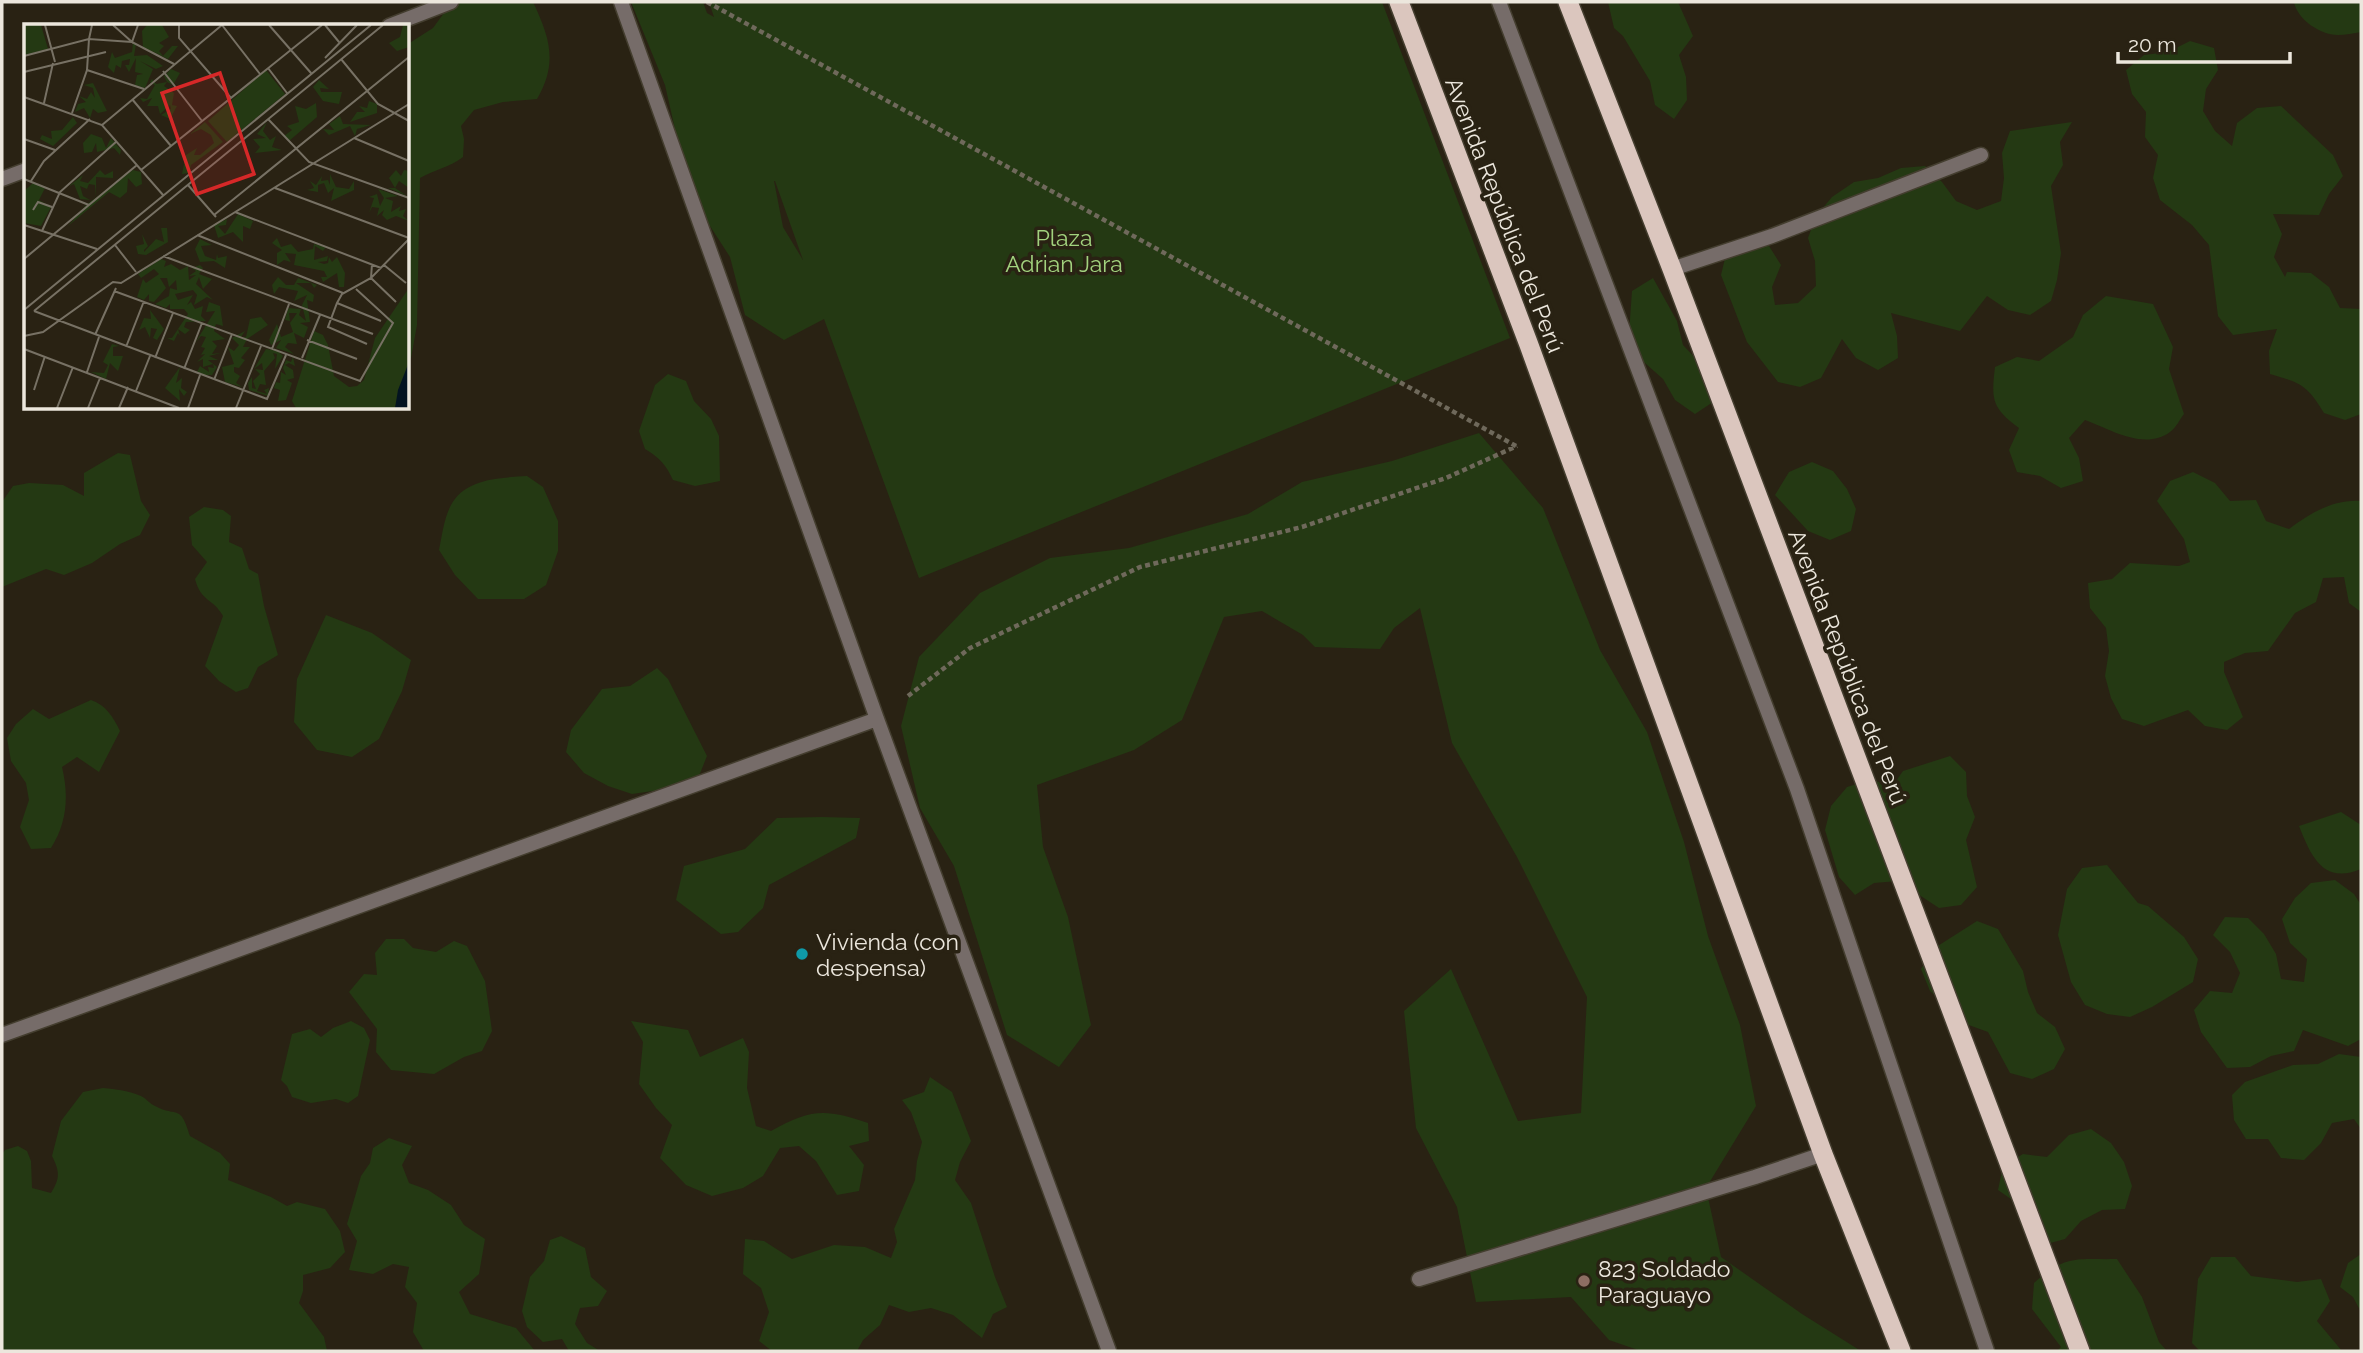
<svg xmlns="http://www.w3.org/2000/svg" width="2363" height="1353" viewBox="0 0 2363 1353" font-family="Raleway,sans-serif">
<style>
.green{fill:#243913;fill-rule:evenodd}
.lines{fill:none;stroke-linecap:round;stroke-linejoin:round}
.service-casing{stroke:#443e2f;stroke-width:17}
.minor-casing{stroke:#443e2f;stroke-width:17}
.tertiary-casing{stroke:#443e2f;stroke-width:17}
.trunk-casing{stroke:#443e2f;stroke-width:22}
.path{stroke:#6f695b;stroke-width:4.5;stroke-dasharray:5 3.5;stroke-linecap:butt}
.service{stroke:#766c69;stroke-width:14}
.minor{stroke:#766c69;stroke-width:14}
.tertiary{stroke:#766c69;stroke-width:14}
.trunk{stroke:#dbc6be;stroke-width:19}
.culture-dot{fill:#0f9aa8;stroke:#292213;stroke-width:2.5}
.education-dot{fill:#8d6e63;stroke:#292213;stroke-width:2.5}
.labels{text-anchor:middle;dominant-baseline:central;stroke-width:7;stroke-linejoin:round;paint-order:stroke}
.street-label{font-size:23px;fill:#ece7dd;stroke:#292213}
.park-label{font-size:23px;fill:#a2d27e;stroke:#292213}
.poi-label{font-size:23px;fill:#ece7dd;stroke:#292213;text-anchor:start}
.inset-road{fill:none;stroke:#777164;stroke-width:2}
.view{fill:#d62828;fill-opacity:0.15;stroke:#d62828;stroke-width:3.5}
.inset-edge{fill:none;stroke:#ece7dd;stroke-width:3.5}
</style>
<rect width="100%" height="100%" fill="#292213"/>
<path class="green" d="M452 2H533C550 38 558 63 537 99L503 102 474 110 461 126 464 139 463 157C450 167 434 170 420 178L417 325 411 358 408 359V44L433 28Z
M631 2H703L707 13 714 17 709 2H1382L1510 338 919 578 824 319 784 340 745 315 730 257 690 195 665 85ZM774 181H775L803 260 783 227Z
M1608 2H1678L1693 36 1679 55 1686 77 1687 100 1674 119 1655 105 1650 81 1623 36 1614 28Z
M2294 2H2361V32C2354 33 2345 35 2338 35 2320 35 2297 19 2294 2Z
M2190 41 2214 48 2218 70 2206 89 2203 111 2215 131 2232 146 2237 123 2257 108 2281 106 2333 155 2343 176 2329 194 2319 215 2273 214 2282 234 2274 257 2285 277 2287 272 2311 273 2329 287 2340 308 2361 309V414L2345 420 2324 413C2307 385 2301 383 2270 374L2269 351 2277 329 2233 335 2218 316 2209 245 2192 225 2160 200 2153 178 2158 155 2145 137 2146 112 2132 94 2126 70 2144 55 2168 52Z
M2072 122 2060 142 2063 165 2051 186 2061 253 2057 280 2051 301 2030 315 2008 310 1987 296 1960 331 1891 313 1897 336 1898 358 1878 370 1856 358 1842 339 1821 378 1800 387 1778 382 1747 342 1721 275 1727 250 1747 236 1769 246 1781 265 1772 287 1775 305 1798 303 1816 286 1815 261 1808 238 1816 216 1832 197 1854 182 1878 178 1901 168 1925 166 1942 182 1956 201 1977 210 2001 201 2004 178 2002 153 2010 131Z
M1653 278 1677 321 1683 345 1715 379 1713 402 1695 414 1675 400 1663 379 1628 348 1632 291Z
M2106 296 2153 304 2173 347 2169 369 2184 414C2180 419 2176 428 2170 432 2144 451 2110 429 2085 420L2069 438 2079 458 2083 481 2061 488 2040 476 2017 472 2009 450 2019 428C1992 408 1991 400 1995 367L2017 357 2039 361 2073 337 2083 315Z
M668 374 686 381 694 401 711 419 719 436 720 481 695 486 673 480C666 465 660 458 645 449L639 431 655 385Z
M1479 433 1543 508 1600 650 1647 732 1684 842 1708 936 1740 1025 1756 1106 1706 1188 1721 1257 1802 1314 1861 1351H1641L1609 1340 1571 1297 1476 1302 1457 1207 1416 1128 1404 1011 1451 969 1518 1121 1581 1113 1587 997 1517 857 1452 743 1420 608 1394 628 1380 649 1315 647 1303 635 1262 611 1224 617 1182 720 1134 750 1037 785 1043 847 1068 917 1091 1025 1059 1067 1007 1035 954 866 920 808 901 726 919 657 980 593 1050 558 1129 548 1248 514 1302 482 1392 461Z
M118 453 130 455 141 501 150 515 140 535 120 544 92 563 64 575 46 569 2 587V502L13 486 29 483 63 485 84 496V473Z
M1812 462 1833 471 1847 489 1856 509 1851 531 1830 540 1808 531 1775 495 1789 472Z
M2193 472 2215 483 2230 501 2256 500 2266 521 2289 529C2310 513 2334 499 2361 501V612L2349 603 2344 577 2323 578 2316 602 2295 613 2268 651 2245 653 2224 662V672L2243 717 2227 730 2205 726 2188 710 2144 726 2122 719 2111 698 2105 676 2109 651 2106 628 2090 608 2088 583 2112 579 2130 563 2179 566 2190 562 2184 539 2157 501 2170 481Z
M527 476 543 487 558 521V551L546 585 524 599H478L455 575 439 550C442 536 444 519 450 507 464 478 499 478 527 476Z
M204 507 223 510 231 516 229 542 242 548 249 569 258 574 264 606 278 655 258 667 248 688 236 692 219 681 205 666 223 616C213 598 201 602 195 579L207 562 192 545 189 517Z
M326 615 372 633 411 660 402 691 379 739 352 757 317 750 294 722 297 679Z
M657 668 668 679 707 756 697 781 660 790 632 794 608 786 584 773 566 752 571 730 602 689 630 686Z
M91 700C106 705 113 717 120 731L99 772 77 757 62 767C69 796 67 823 51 848L31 849 20 827 29 800 26 783 11 761 7 738 16 724 33 709 49 719Z
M1950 756 1966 772 1967 796 1975 817 1966 840 1977 887 1961 905 1939 908 1898 881 1874 883 1855 895 1839 877 1825 830 1831 806 1847 787 1870 780 1893 785 1903 771Z
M2341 812 2361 825V869C2323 885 2311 856 2299 826Z
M822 817 860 818 856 838 769 885 763 908 738 932 721 934 676 900 684 866 745 849 777 818Z
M2107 865 2138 903 2148 906 2184 937 2198 959 2193 982 2152 1007 2130 1017 2107 1014 2085 1005 2071 982 2058 935 2067 889 2082 868Z
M2335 880 2354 894 2361 905V1039L2348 1046 2303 1030 2294 1051 2271 1056 2250 1067 2227 1068 2201 1032 2194 1010 2210 991 2232 993 2240 973 2230 952 2213 935 2225 917 2248 918 2264 934 2276 954 2281 979 2304 982 2307 959 2290 943 2282 919 2295 898 2311 883Z
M1977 921 1998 929 2023 971 2028 992 2037 1013 2055 1027 2065 1049 2054 1069 2032 1079 2010 1073 1988 1032 1966 1024 1930 991 1921 969 1933 949Z
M386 939H404L413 948 436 952 454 941 467 946 485 981 492 1031 482 1051 464 1057 434 1074 391 1070 376 1052 377 1029 349 992 364 974 377 975 375 953Z
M351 1021 364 1028 370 1040 358 1096 348 1103 336 1099 311 1103 292 1097 287 1086 281 1080 292 1034 310 1029 321 1037 333 1028Z
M631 1021 688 1030 700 1057 743 1038 749 1052 747 1088 756 1126 771 1131C810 1109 825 1108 868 1123L869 1141 849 1146 864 1165 859 1191 837 1195 816 1161 799 1146 780 1148 763 1176 743 1188 712 1196 686 1185 660 1158 672 1125 656 1108 639 1084 643 1042Z
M2339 1054 2361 1057V1129L2354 1119 2332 1123 2321 1143 2304 1160 2281 1158 2268 1139H2246L2234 1120 2232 1095 2245 1082 2293 1065 2318 1064Z
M930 1077 952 1092 971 1141 960 1162 955 1180 971 1203 995 1277 1007 1307 993 1314 982 1338 953 1315 931 1308 909 1312 889 1305 880 1325 863 1340 857 1351H772L759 1341 769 1312 761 1288 743 1274 745 1239 764 1241 792 1259 834 1245 865 1247 891 1258 897 1242 894 1229 915 1180 917 1161 922 1142 911 1112 902 1100 924 1092Z
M103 1088C116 1089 129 1091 141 1096 147 1099 150 1104 155 1106 178 1118 180 1103 190 1136L220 1153 230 1164 228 1180 271 1197 287 1206 297 1202 325 1209 340 1231 345 1252 330 1268 303 1275V1291L299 1303 324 1337 327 1351H2V1154L5 1150 18 1146 27 1151 31 1161 32 1188 51 1193C60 1178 60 1172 52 1156L61 1121 83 1092Z
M2091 1129 2111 1143 2124 1162 2132 1186 2125 1209 2102 1210 2081 1221 2065 1239 2043 1245 2018 1204 1998 1190 2003 1166 2023 1154 2047 1157 2069 1135Z
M389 1138 412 1146 402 1165 409 1183 428 1190 451 1205 464 1225 485 1239 479 1274 459 1292 470 1314 516 1328 535 1351H424L413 1332 417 1303 405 1287 409 1267 393 1264 373 1274 349 1270 357 1241 347 1224 361 1176 370 1163 373 1148Z
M561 1236 585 1248 591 1277 607 1291 598 1306 580 1308 575 1324 587 1343 600 1351H569L562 1339 543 1342 527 1327 522 1311 530 1277 544 1261 550 1240Z
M2361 1254V1312L2353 1297 2340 1287 2348 1263Z
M2211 1257H2235L2251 1276 2297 1282 2321 1279 2330 1301 2317 1321 2342 1351H2200L2192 1343 2198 1279Z
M2117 1259 2142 1297 2159 1342 2167 1351H2057L2061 1347 2032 1309 2034 1283C2066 1254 2077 1260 2117 1259Z"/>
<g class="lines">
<defs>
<path id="service" d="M1672 269 1772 236 1981 155
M1419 1279 1755 1177 1823 1154"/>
<path id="minor" d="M621 2 877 719 1109 1351
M389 26 451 2
M2 179 26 170
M2 1035 877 719"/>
<path id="tertiary" d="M1499 2 1797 789 1987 1351"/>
<path id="trunk" d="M1399 2 1529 345 1823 1154 1901 1351
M1568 2 1672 269 2080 1351"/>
</defs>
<use href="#service" class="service-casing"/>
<use href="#minor" class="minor-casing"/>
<use href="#tertiary" class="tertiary-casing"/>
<use href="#trunk" class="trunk-casing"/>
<path class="path" d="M707 2 1516 446
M908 696 970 648 1140 567 1302 527 1446 478 1517 446"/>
<use href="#service" class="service"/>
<use href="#minor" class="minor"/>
<use href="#tertiary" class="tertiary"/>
<use href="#trunk" class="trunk"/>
</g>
<circle class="culture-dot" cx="802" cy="954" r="7"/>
<circle class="education-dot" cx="1584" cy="1281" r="7"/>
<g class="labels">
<g class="street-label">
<text transform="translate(1505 215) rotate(69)">Avenida República del Perú</text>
<text transform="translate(1848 667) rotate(69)">Avenida República del Perú</text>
</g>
<g class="park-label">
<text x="1064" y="237">Plaza<tspan x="1064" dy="26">Adrian Jara</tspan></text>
</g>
<g class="poi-label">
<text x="816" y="941">Vivienda (con<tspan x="816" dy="26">despensa)</tspan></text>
<text x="1598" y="1268">823 Soldado<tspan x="1598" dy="26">Paraguayo</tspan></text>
</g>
</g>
<g transform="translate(24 24)">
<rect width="385" height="385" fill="#292213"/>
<path d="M0 1H17L24 25 0 31ZM123 1H138L145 13 135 19 140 22 135 27 139 32 148 22H154L144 35 119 23 118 7ZM379 1H385V23L373 27 365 19 376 13ZM109 18 112 20 110 32 123 31 139 42 132 45 116 37 129 45 121 64 111 61 113 51 119 50 111 48 112 34 105 48 101 41H105L106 35 98 37 97 44 92 41 90 49 84 43 88 28 91 34 108 28ZM147 45 156 49 149 61 143 58 140 62 150 69 148 81 153 82 146 95 137 91 147 85 146 81 136 90 134 82H123L128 74 119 78 116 74 123 75 131 61 126 58 128 55 132 60 143 58 140 52ZM242 46 261 70 203 118 184 97ZM295 56 305 65 296 64 297 68H318L315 80 299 77 289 63ZM69 59 83 87 74 89 69 85 66 94 60 84 51 88 54 80 62 78 55 72 63 75 67 68 71 74 69 64 60 61ZM345 77 353 80V89L326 98 333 88H341L335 82 343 84ZM292 79 293 93 265 117 260 112 268 106 263 102 275 98 271 82 282 85ZM316 92 319 100 347 101 333 105 331 112 326 102 305 111 299 105 310 106 305 100ZM49 93 53 99 29 122 16 115 18 111 28 115 27 107 38 106ZM181 98 199 118 167 141 165 149 158 150 162 131 173 124 170 131H176L190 119 187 111 177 105 166 110ZM243 98 239 107 246 116 252 112 248 123 258 126 231 129 236 123 229 115 242 114 233 110ZM67 110 78 114 82 124 87 114 97 126 96 131 90 124 73 128 72 119 68 128 60 129 59 119ZM76 146 81 151 89 147V154L72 153V173L71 161 65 160 63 165 56 162 59 172 66 176 56 175 50 160 45 162 59 151 56 157 64 159ZM109 146 117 148 118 160 112 163 104 154 103 168 96 174 85 168 44 202 62 181ZM372 146 377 152 380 146 385 147V164L375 157 371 164 383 172 364 164H371L365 154ZM306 150 312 163 325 165 330 157V166L307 177 310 164 304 169 300 159 294 161V168L283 166 290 164 286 157 292 161 298 152 297 157 304 156 306 161ZM9 159 21 164 15 176 27 183 17 202 0 199V167ZM354 165 374 172 361 174 369 177 367 188 377 182 375 187 382 185 379 192 385 197 372 192 363 196 358 191 360 186 353 192 355 184 348 183 345 189 350 174 345 173 353 170 356 182 360 174ZM214 190 229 197 226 205 219 202V218L209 208 194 214 190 201 203 195 202 201 194 202 201 210ZM137 204H143L144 218 122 231 114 230 112 222 120 220 118 210 124 222 120 226V228L132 215 140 218ZM253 214 257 223 267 220 274 228 289 225 290 220 302 223 299 227 291 222 290 236 304 232 303 237 294 238 300 240 304 239 305 233 308 238 313 233 321 249 320 263H315L313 249 299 258 297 253H303L300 247 270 241 272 230 261 229 267 238 260 236 253 241V229L258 226 248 219ZM176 215 188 221 177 222 181 232 192 236 193 230 194 234 203 232 201 244 190 237 176 238 171 225ZM137 235 142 237 140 243 147 240 156 246 164 242 165 256 172 251 165 252 172 247 168 244 176 241 179 244 175 250 188 255 179 265 175 253 172 260 189 276 183 273 170 281 173 271 169 266 151 270 154 276 169 271 163 281 167 278 171 285 179 282 177 292 182 297 162 298 160 303 166 306 161 310 154 305 156 312 154 309 150 317 143 314H148L164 290 160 285H146V280L142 284 131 280 145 272 146 264 153 266 152 256 145 263 143 254H136L142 264 130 278 125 277V270L120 276 113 273 119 255 122 259 135 250 130 245 117 254 114 250ZM254 253 262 261H270L274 254 293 261 290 264 287 259H272L290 271 289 278 283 276 286 298 276 299 284 303 280 314 270 309 273 320 264 319 261 323 270 330 252 324 257 316 247 321 245 316 253 300 257 313 269 308 266 299 273 289H265L266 297 261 296 264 284 277 285 275 291 282 297 278 281 283 271 270 277 274 267 255 263 250 270 248 261ZM385 264V338L371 384H272L268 377 290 307 299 311 304 321 310 352 325 363 333 362 340 356 351 314ZM185 278 196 282 199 302 192 300 190 307 201 315 188 317 193 322 188 330 197 329 185 332 194 336H184L193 343 188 351H180L173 348 176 342 185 348 184 343 190 344 189 340 179 343V335L173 338 181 330 177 331 181 324 177 323 182 313 177 312 171 319 191 287 182 288ZM126 286 140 305 133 316 129 314 133 305 127 304 126 314 121 303 115 306 120 294 127 295ZM237 293 244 301 223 315 219 323H226L217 334 221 336 215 344 210 343V348L216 352 212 359 218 363 201 358 198 343 210 340 204 323 210 327 215 321 208 314 221 307 217 313H222L226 295ZM88 320 95 322 89 323V332H99L94 347 86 339 82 355 67 348 80 349 84 341 79 338ZM242 325 254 327 259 332 251 345 253 330 249 329 251 334 240 347 242 361 236 360 233 367 243 370 240 366 245 364 244 372 225 366 224 359 228 353V364L232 365 229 357 236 350 231 345 239 346 238 339 230 345ZM269 333 271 342 265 339 261 341 269 346 270 354 263 356 268 359 262 376 254 377 256 366 250 364 252 358 256 359 257 348 262 351 259 344 262 336 267 338ZM156 343 152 359 158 354 157 364 163 368 160 372 155 365 156 377 141 364Z" fill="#243913"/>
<path d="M385 338V384H371L374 366Z" fill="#031321"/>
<path class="inset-road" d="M21 1 31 38M89 1 108 18 114 1M155 1V14L207 74M198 1 236 50M245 1 287 49M301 1 315 18M0 32 65 15 68 1M301 34 333 1M317 35 354 80 385 97M244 44 263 69M63 46 120 65M139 47 178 97M0 48 82 28M0 73 78 101 139 171M108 75 147 122M20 79 29 39M48 89 63 46 65 15 108 18 150 40M244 95 285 138 385 174M78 101 198 1M330 114 385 137M0 115 31 126M117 146 298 1M0 155 65 181M7 157 20 137 66 95M164 161 192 193M251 164 385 214M9 186 14 178 28 183M211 188 357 244M190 191 385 33M0 201 73 225M18 207 36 168 93 117M173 211 319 269M91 221 112 248M139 232 349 310M0 235 113 141M348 240 347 254 372 278M360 241 382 259M90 267 336 357 369 299 332 265M313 279 357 297M0 286 347 1M10 287 243 375 262 331M10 287 359 1M71 311 92 264M0 312 19 308 89 258 97 259 385 80M283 316 333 335M343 320 304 303 313 279 318 270 347 254 385 215M102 323 120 277M0 325 155 384M248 325 265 280M131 334 149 289M278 334 296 291M160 345 178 299M63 348 75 313M190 356 208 310M10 366 21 332M112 367 126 332M33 384 49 343M64 384 76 354M95 384 104 363M164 384 176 351M212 384 237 322"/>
<path class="view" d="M196 49 230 150 173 170 138 69Z"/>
<rect width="385" height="385" class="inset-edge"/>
</g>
<rect width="2363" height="1353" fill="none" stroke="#ece7dd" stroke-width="7"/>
<path d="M2118 52v10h172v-10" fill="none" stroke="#ece7dd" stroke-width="3.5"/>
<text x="2128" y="52" font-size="21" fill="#ece7dd" stroke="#292213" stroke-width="5" paint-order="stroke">20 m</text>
</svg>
